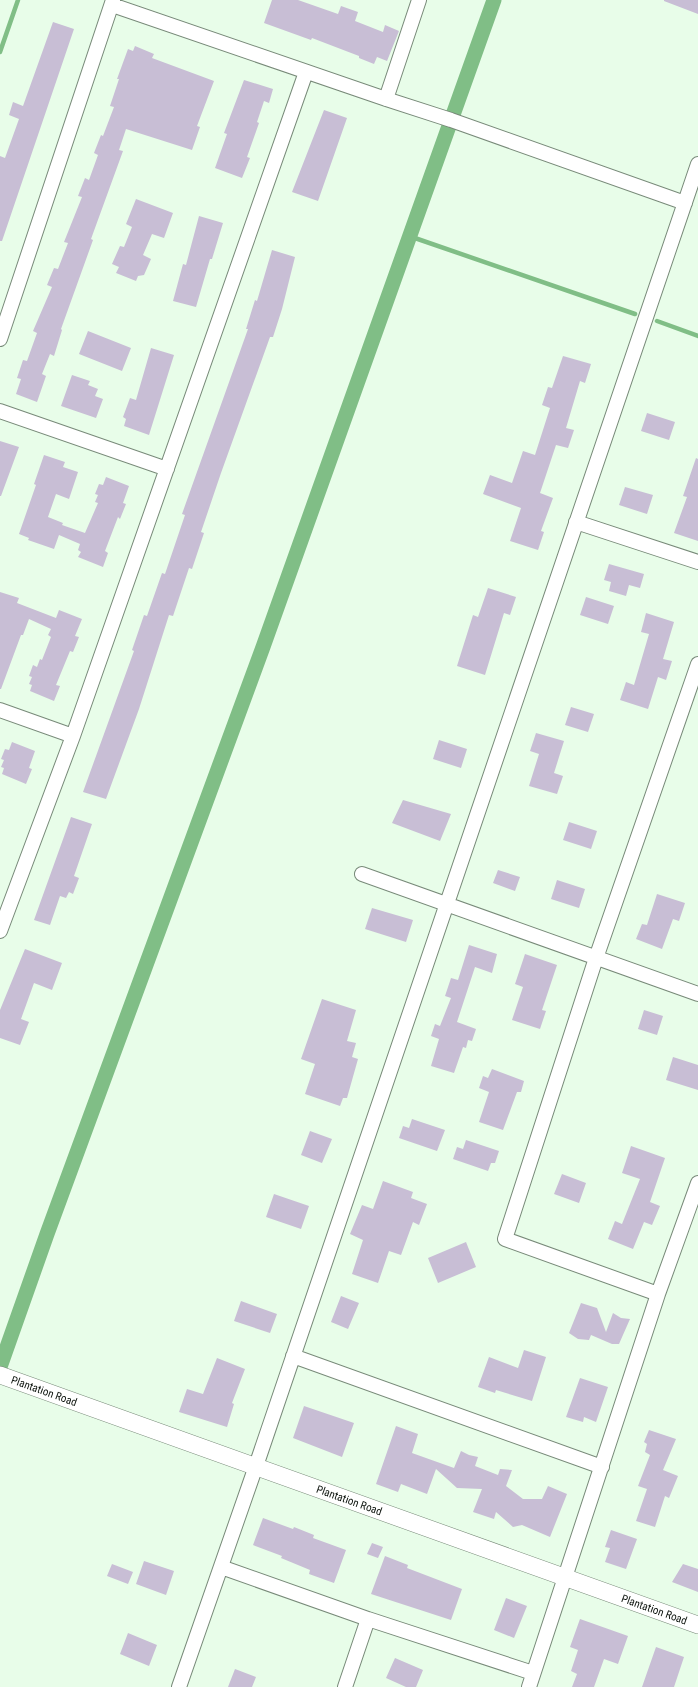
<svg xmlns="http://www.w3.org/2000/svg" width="698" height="1687" viewBox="0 0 698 1687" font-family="'Roboto Condensed',sans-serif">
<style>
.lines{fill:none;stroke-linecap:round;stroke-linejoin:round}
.stream{stroke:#80be86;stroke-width:4.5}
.canal{stroke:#80be86;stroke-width:15}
.building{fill:#c8bed5}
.minor-casing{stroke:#788a79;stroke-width:16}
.tertiary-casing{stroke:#788a79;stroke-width:18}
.minor{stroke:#fff;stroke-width:14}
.tertiary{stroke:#fff;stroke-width:17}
.labels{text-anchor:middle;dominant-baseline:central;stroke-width:3.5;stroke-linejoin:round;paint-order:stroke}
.street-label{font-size:11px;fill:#0a110b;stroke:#e8fde9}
</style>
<rect width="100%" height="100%" fill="#e8fde9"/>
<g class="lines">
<path class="stream" d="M0 52 18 0
M409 236 635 314
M657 321 698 336"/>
<path class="canal" d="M0 1367 47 1234 263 647 494 0"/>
</g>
<path class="building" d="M272 0H298L338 14 341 6 358 12 355 21 383 32 385 25 399 31 387 61 377 57 374 64 359 58V56L312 38 311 40 264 23Z
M664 0H698V14L664 1Z
M53 22 74 29 2 241H0V156L5 158 19 119 9 115 13 102 23 106Z
M135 46 154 54 152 58 214 81 197 126 200 127 192 150 126 129 119 150 123 151 91 239 93 240 61 329 62 330 54 356 50 354 42 374 46 376 37 402 16 394 21 379 17 378 23 360 27 361 37 333 33 331 52 287 47 285 54 268 58 269 68 243 64 242 82 197 78 196 85 178 89 180 98 155 94 153 101 135 103 136 114 107 110 106 119 79H117L128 49 133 51Z
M244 80 273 89 269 103 264 101 257 122 259 123 247 157 250 158 242 178 215 168 227 134 224 133Z
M324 110 347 118 318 201 292 192Z
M136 199 173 213 164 238 152 234 143 255 151 259 144 275 138 276 136 281 116 273 119 267 112 264 120 246 124 247 132 227 126 224Z
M199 216 223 223 212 259H210L196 307 173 301 183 264 186 265Z
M272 250 295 257 282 309 273 337H270L221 473 201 532 204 533 192 569 189 568 173 616 169 615 139 709 106 799 83 792 134 651 132 650 144 615 147 616 162 573 165 574 185 515 182 514 248 329H246L255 300 257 301Z
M88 331 131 348 122 371 79 354Z
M151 348 174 355 149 435 124 426 126 419 123 417 130 398 136 400Z
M563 356 591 364 585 383 580 381 566 428 574 430 568 448 556 445 540 493 553 498 541 531 544 532 538 550 510 541 521 508 483 494 490 475 512 483 523 451 535 455 550 408 542 405 548 387 552 388Z
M72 375 90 381 88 385 98 389 95 396 103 399 96 418 61 406Z
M647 413 675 422 669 440 641 431Z
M0 441 19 447 1 496H0Z
M44 455 65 462 63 467 78 472 69 499 56 494 48 517 63 523 62 525 85 533 98 503 95 502 98 495 95 494 99 484 103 485 106 477 129 486 123 503 126 504 120 519 118 517 105 551 108 553 103 567 78 557 81 552 78 550 80 544 59 535 54 549 28 540 29 538 19 534 36 485 34 484Z
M696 458 698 459V541L674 533 687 497 683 496Z
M625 487 653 495 647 514 619 505Z
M609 564 644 574 640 588 629 585 626 596 609 591 611 582 604 580Z
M488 588 516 597 510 615 504 613 485 675 457 666 473 615 478 617Z
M0 592 19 598 17 603 56 618 59 610 82 619 75 636 79 637 73 652 70 651 56 685 60 686 54 701 30 691 32 685 29 684 32 677 29 676 33 665 37 667 40 659 42 660 51 637 48 635 51 629 29 619 23 635H21L1 689H0Z
M586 597 614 606 608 624 580 615Z
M646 613 674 622 663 659 672 661 666 680 658 677 648 709 620 700 626 682 634 685 649 634 641 632Z
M571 707 594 714 588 732 565 725Z
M536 733 564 741 554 773 563 776 557 794 529 786 539 754 530 751Z
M439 740 467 749 461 768 433 759Z
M12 742 35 751 29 768 32 769 26 784 2 774 4 768 1 767 4 760 1 759 5 749 9 750Z
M403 800 451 814 440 841 392 823Z
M71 817 92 824 74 876 79 878 73 894 69 892 66 898 60 896 50 925 34 920Z
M569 822 597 831 591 849 563 840Z
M498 870 520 877 515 891 493 883Z
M557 880 585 889 579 908 551 899Z
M657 894 685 903 679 921 673 919 662 949 636 939 642 924 647 925Z
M372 908 413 920 406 942 365 929Z
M469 945 497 954 492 973 475 967 457 1022 476 1029 472 1041 468 1040 466 1048 463 1047 454 1073 431 1066 439 1039 431 1036 435 1024 440 1026 451 998 445 996 451 978 458 980Z
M25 949 62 963 52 990 34 983 21 1019 29 1022 20 1045 0 1038V1010Z
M525 954 557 965 542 1010 546 1011 540 1029 512 1020 523 987 515 984Z
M322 999 356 1010 347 1041 356 1043 352 1057 358 1059 347 1098H343L340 1106 305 1094 315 1064 301 1059Z
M644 1010 663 1016 657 1035 638 1029Z
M673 1057 698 1065V1090L666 1080Z
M492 1069 524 1081 521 1092H517L503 1130 479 1122 489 1092 479 1088 483 1076 488 1078Z
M412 1119 445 1130 437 1151 399 1138 403 1126 409 1128Z
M310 1131 332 1139 322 1163 301 1155Z
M466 1140 499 1151 495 1163H491L488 1171 453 1159 457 1147 463 1149Z
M631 1146 665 1158 650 1202 660 1206 652 1225 644 1222 633 1249 608 1239 615 1221 622 1224 640 1179 622 1173Z
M562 1174 586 1183 579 1203 554 1194Z
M383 1181 413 1192 411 1198 427 1204 419 1225 413 1222 401 1255 389 1251 378 1283 352 1274 363 1240 350 1234 362 1205 373 1209Z
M274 1194 309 1206 301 1229 266 1217Z
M466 1242 476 1267 438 1283 428 1258Z
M341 1296 359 1303 348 1329 331 1322Z
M241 1301 277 1314 270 1333 234 1321Z
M581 1303 597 1308 606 1332 613 1313 621 1318 630 1319 619 1344H612L591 1335 589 1340 578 1339 569 1333Z
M524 1350 546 1357 532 1401 496 1390 495 1393 478 1387 489 1357 518 1368Z
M217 1358 245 1369 232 1403 234 1404 227 1427 179 1412 187 1389 203 1394Z
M580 1378 608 1387 596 1422 584 1417 583 1422 566 1417Z
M304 1406 354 1423 342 1457 293 1438Z
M396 1426 418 1434 412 1453 454 1468 461 1451 469 1455 478 1457 475 1466 498 1475 500 1469 512 1470 506 1486 523 1499H542L548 1486 567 1494 550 1537 522 1525 513 1527 496 1512 494 1519 473 1512 482 1489 457 1488 436 1469 427 1494 401 1484 398 1492 376 1484Z
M649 1430 676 1439 663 1470 678 1476 669 1498 665 1496 655 1527 636 1521 647 1489 638 1486 650 1455 645 1452 647 1444 644 1442Z
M263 1518 293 1529 294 1527 314 1535 313 1538 346 1550 334 1583 309 1574 310 1570 281 1558 282 1556 253 1545Z
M611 1530 637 1539 626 1569 605 1562 610 1548 605 1547Z
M372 1543 383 1547 378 1558 367 1554Z
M385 1556 408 1565 407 1568 462 1589 451 1620 371 1594Z
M144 1561 174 1571 166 1595 136 1584Z
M112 1564 133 1572 128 1584 107 1576Z
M683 1564 698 1569V1592L672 1582Z
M506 1598 527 1606 514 1638 494 1630Z
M580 1619 628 1636 618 1664 604 1659 594 1687H572L577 1674 571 1671 578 1650 570 1647Z
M128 1633 157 1645 149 1666 120 1654Z
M656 1647 684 1657 674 1687H642Z
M395 1658 423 1670 416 1687H406L386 1678Z
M235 1669 256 1677 252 1687H228Z"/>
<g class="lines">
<defs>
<path id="minor" d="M112 5 386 99 451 120 685 203
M386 99 419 0
M0 339 113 0
M0 411 167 469
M576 522 698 562
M0 710 73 736
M362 874 698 994
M0 931 73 736 306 72
M658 1294 505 1239 596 958 698 664
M293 1356 602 1467
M221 1567 368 1619
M179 1687 256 1466 698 164
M345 1687 368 1619 533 1673
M529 1687 658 1294 698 1183"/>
<g id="tertiary">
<path id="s1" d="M0 1375 698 1625"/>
</g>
</defs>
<use href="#minor" class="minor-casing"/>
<use href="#tertiary" class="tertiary-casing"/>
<use href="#minor" class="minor"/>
<use href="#tertiary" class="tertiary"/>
</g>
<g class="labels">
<g class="street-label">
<text stroke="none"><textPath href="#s1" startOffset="47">Plantation Road</textPath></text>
<text stroke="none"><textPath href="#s1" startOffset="371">Plantation Road</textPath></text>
<text stroke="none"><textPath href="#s1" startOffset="695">Plantation Road</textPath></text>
</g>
</g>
</svg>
